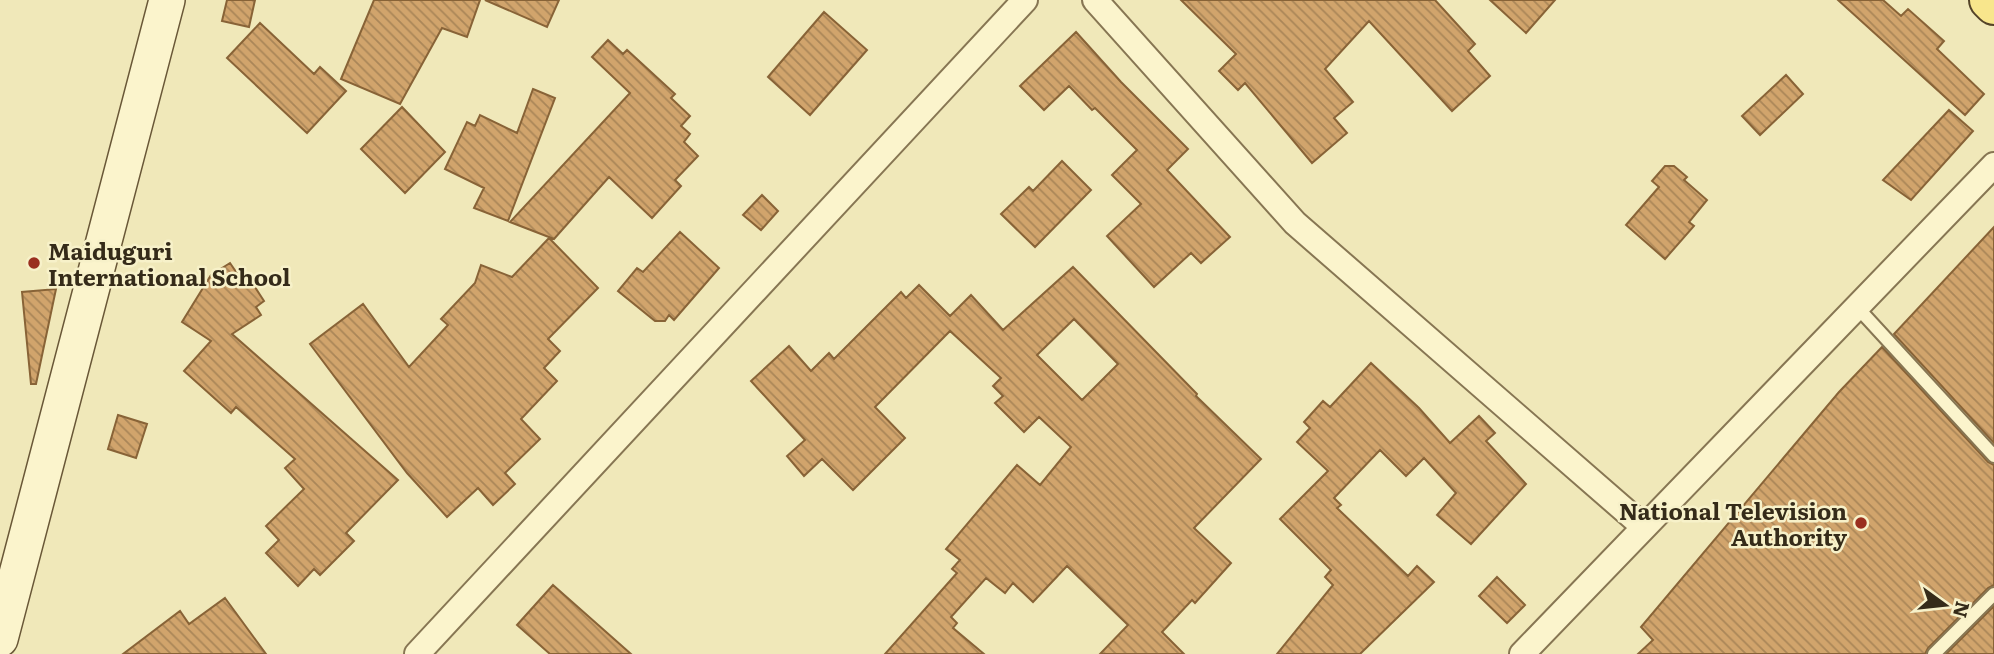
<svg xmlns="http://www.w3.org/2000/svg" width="1994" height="654" viewBox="0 0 1994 654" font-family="Literata,serif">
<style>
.building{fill:url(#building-back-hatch);stroke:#886337;stroke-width:2;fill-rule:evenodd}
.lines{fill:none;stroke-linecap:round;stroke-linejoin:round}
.lane-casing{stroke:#877653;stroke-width:16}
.street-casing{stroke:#877653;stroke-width:28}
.secondary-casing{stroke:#695737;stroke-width:38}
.primary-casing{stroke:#544328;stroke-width:42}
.lane{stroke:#fbf4cc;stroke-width:12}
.street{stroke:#fbf4cc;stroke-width:24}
.secondary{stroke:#fbf4cc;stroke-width:35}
.primary{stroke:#f8e68c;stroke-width:38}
.poi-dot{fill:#9a2f1f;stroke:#f7f1c9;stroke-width:2.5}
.labels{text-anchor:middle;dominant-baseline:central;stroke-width:5;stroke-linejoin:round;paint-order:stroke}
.poi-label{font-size:23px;font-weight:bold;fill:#352b19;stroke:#f7f1c9;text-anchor:start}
</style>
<defs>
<pattern id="building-back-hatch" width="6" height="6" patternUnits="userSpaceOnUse" patternTransform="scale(1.75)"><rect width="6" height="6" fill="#d1a46c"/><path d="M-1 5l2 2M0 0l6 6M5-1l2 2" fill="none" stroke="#aa8658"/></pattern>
</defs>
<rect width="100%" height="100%" fill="#f0e8b9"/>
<path class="building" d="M227 0H255L249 27 222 21Z
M374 0H480L467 37 442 28 400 104 341 79Z
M485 0H559L547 27Z
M1181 0H1435L1475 44 1468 51 1490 76 1452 111 1369 21 1325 69 1353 102 1334 118 1347 133 1312 163 1245 83 1238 90 1219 71 1236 54Z
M1490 0H1555L1526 33Z
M1838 0H1883L1901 16 1908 9 1944 41 1937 49 1984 94 1965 115Z
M824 12 867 50 810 115 768 77Z
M260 23 314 74 320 67 346 91 307 133 227 58Z
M1076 32 1121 82 1188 149 1167 170 1230 237 1201 263 1191 253 1154 287 1107 236 1141 204 1112 175 1137 150 1095 108 1092 110 1069 86 1044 110 1020 86Z
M608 40 623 54 627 50 675 94 671 98 690 116 681 126 690 134 684 142 698 156 675 180 681 186 652 218 609 177 554 239 510 222 630 93 592 57Z
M1786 75 1803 94 1760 135 1742 116Z
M533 89 555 98 508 221 474 208 484 188 445 169 467 122 475 126 480 115 517 133Z
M402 107 445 152 405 193 361 149Z
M1949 110 1973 131 1911 200 1883 180Z
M1062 161 1091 190 1035 247 1001 214 1029 187 1033 191Z
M1665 166H1674L1687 177 1684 180 1707 200 1689 222 1694 226 1665 259 1626 225 1659 187 1652 181Z
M762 195 778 211 761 230 743 215Z
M1994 227V443L1894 334Z
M680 232 719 268 674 320 669 315 665 321H655L618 291 637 268 643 272Z
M549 238 598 288 548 339 560 351 544 368 557 381 521 419 540 439 505 473 515 484 493 505 478 488 447 517 407 473 310 344 363 304 409 367 448 325 441 319 475 283 481 265 512 277Z
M230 263 245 285 251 281 264 301 256 307 261 315 232 334 398 480 346 533 354 541 320 575 314 569 298 586 266 553 279 540 266 526 304 489 285 468 295 459 236 407 231 413 184 371 211 341 182 322 211 275Z
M1073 267 1197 394 1196 396 1261 459 1194 528 1231 563 1195 603 1192 600 1162 632 1184 654H1100L1128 625 1067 566 1033 602 1013 583 1005 593 986 578 951 617 957 623 953 628 984 654H885L957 573 952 569 960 560 946 549 1017 465 1040 485 1071 447 1039 417 1024 432 995 403 1003 396 993 386 1001 378 950 331 875 407 905 438 853 490 822 459 804 476 787 456 805 440 751 381 789 346 811 371 829 353 834 359 901 292 906 298 919 285 950 316 971 295 1003 330ZM1074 319 1118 364 1082 400 1037 355Z
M56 289 36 384H31L22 292Z
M1882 347 1988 462 1994 465V585L1988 588 1928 648 1925 654H1638L1653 640 1641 627 1839 392Z
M1371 363 1419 408 1450 443 1479 416 1495 433 1486 441 1526 484 1471 544 1437 515 1456 493 1424 458 1406 476 1380 450 1334 498 1341 505 1337 508 1408 576 1417 566 1434 582 1360 654H1277L1333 585 1325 577 1331 570 1280 519 1328 471 1297 442 1310 428 1304 422 1323 401 1330 407Z
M118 415 147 424 136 458 108 449Z
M1497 577 1525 605 1507 623 1479 596Z
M553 585 631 654H550L517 625Z
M225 598 266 654H123L180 611 189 624Z
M1994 606V654H1946Z"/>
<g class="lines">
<defs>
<path id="lane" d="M1857 307 1994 456
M1934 654 1994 594"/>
<path id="street" d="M1095 0 1295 223 1644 527
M417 654 1025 0
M1522 654 1994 165"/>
<path id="secondary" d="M0 639 167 0"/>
<path id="primary" d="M1989 0 1994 5"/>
</defs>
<use href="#lane" class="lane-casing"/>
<use href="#street" class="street-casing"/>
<use href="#secondary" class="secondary-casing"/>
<use href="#primary" class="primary-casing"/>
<use href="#lane" class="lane"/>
<use href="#street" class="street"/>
<use href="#secondary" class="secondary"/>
<use href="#primary" class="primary"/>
</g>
<g class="poi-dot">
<circle cx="34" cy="263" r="7"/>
<circle cx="1861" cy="523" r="7"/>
</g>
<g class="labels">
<g class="poi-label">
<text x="48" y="250">Maiduguri<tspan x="48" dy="26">International School</tspan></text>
<text x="1847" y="510" text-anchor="end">National Television<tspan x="1847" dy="26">Authority</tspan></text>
</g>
</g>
<g transform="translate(1945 605) rotate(105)" stroke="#f7f1c9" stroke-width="5" paint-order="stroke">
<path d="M0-5L12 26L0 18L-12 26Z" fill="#352b19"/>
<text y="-10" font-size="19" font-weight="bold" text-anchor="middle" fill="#352b19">N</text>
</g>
</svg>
